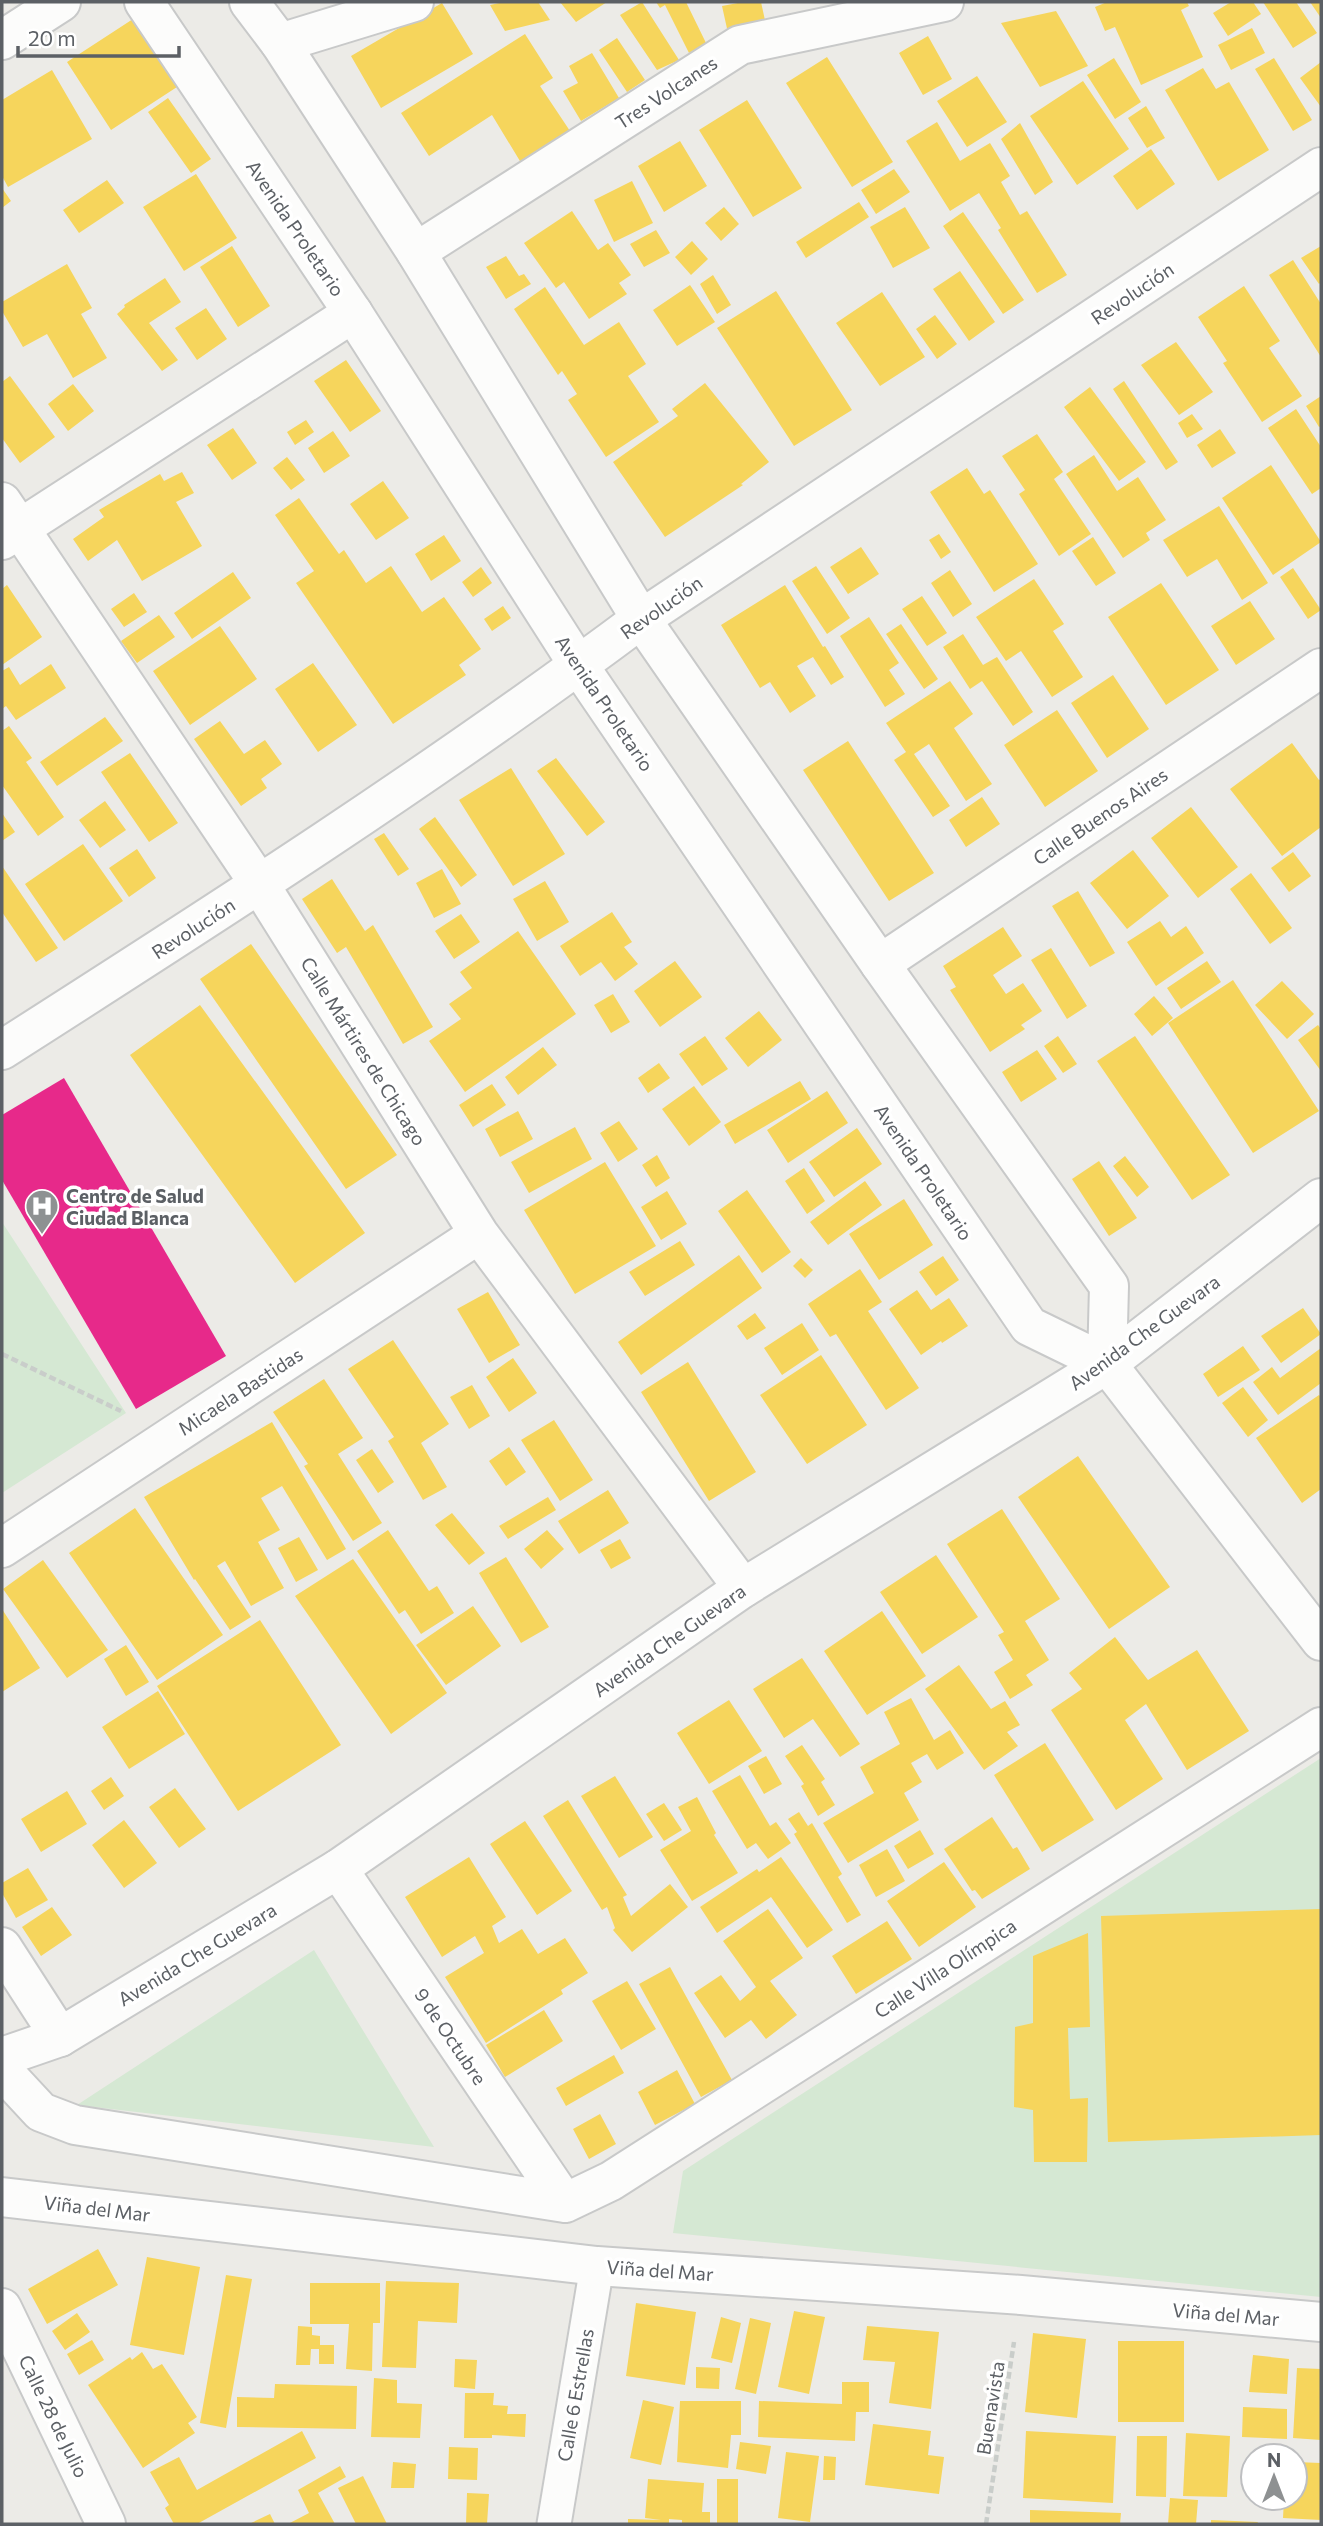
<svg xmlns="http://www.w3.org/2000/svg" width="1323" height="2526" viewBox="0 0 1323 2526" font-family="Commissioner,sans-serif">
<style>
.green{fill:#d5e8d3}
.homes{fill:#f6d55c}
.health{fill:#e7298a}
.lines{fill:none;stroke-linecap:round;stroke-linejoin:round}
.pedestrian-casing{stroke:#c8c9c9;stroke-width:37}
.minor-casing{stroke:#c8c9c9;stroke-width:42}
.tertiary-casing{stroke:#c8c9c9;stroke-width:42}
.path{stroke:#c9cdca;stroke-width:4.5;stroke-dasharray:7 3.5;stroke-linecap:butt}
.pedestrian{stroke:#fcfcfb;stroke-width:33}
.minor{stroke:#fcfcfb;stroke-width:38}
.tertiary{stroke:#fcfcfb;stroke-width:38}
.labels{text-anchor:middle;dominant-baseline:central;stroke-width:7;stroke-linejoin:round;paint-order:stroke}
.street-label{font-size:19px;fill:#5c6065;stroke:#fff}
.poi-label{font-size:19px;font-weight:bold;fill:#5c6065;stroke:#fff;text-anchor:start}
</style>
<rect width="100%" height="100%" fill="#ecebe7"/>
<path class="green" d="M2 1222 126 1413 2 1493Z
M1321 1758V2297L673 2233 683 2171Z
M314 1950 434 2147 77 2105Z"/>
<path class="homes" d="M504 2H538L550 20 505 31 490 5Z
M560 2H607L576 22Z
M642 2 679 60 657 70 620 15Z
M656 2H686L707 45 689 53 665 5 660 8Z
M743 2H761L766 25 728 33 722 6Z
M1107 2H1187L1189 6 1181 10 1203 57 1141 85 1115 27 1105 31 1095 7Z
M1231 2H1253L1261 14 1228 36 1213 13Z
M1263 2H1296L1317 33 1293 48Z
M1310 2H1321V18Z
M442 3 473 54 381 108 351 56Z
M1056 11 1088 66 1040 87 1001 23Z
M133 19 177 87 111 130 67 62Z
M1252 28 1265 53 1231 70 1218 45Z
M525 34 553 78 540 86 574 137 526 171 492 115 429 156 401 113Z
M928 36 952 79 923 95 899 53Z
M617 38 645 80 627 92 599 50Z
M592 53 619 98 581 121 563 91 578 83 569 66Z
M827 57 893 162 852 187 786 83Z
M1114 58 1141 102 1115 119 1087 75Z
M1274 58 1312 120 1293 131 1255 69Z
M1321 62V107L1300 78Z
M1203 68 1216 89 1229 82 1269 150 1218 181 1165 90Z
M52 70 92 139 8 187 2 176V100Z
M977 76 1007 122 967 147 937 101Z
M1083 81 1129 149 1077 185 1030 116Z
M168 98 211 159 191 173 148 112Z
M747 100 802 188 753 217 699 130Z
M1146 106 1165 138 1147 148 1128 118Z
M937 122 960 161 990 143 1010 176 1001 182 1020 215 1027 211 1067 275 1037 293 998 230 1001 228 979 193 950 211 906 141Z
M1020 123 1053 182 1035 195 1001 139Z
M680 141 707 186 664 212 638 166Z
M1151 149 1175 184 1137 210 1113 176Z
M894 169 910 192 876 214 861 190Z
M196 174 237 238 184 271 143 207Z
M107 180 124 203 79 233 63 210Z
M632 181 653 223 614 242 594 200Z
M2 188 11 201 2 208Z
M859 202 869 217 806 258 796 242Z
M724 207 739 224 721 241 705 223Z
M905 207 930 248 893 268 870 227Z
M572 211 598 250 608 243 631 275 619 283 627 294 589 319 564 282 556 288 524 243Z
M963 212 1024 300 1003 314 943 226Z
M656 230 670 253 644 267 630 244Z
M692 241 708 259 691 275 675 257Z
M232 246 270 306 238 327 200 267Z
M1321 246V282L1319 284 1301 258Z
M506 256 519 276 524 274 531 284 506 299 486 267Z
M1293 260 1321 304V357L1269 275Z
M67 264 92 308 81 314 107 358 73 378 47 334 23 347 2 311V302Z
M960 271 995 322 969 341 933 289Z
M713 275 731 305 717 314 700 284Z
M165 278 181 302 149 323 178 360 162 371 117 314 125 307 124 305Z
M690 285 715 322 677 346 653 310Z
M1244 286 1280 341 1269 348 1302 396 1262 422 1223 363 1227 361 1198 317Z
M545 287 584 345 619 322 646 364 628 376 659 422 606 457 568 400 577 394 562 371 558 375 514 309Z
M776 291 852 410 794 446 717 328Z
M882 292 925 357 880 386 836 323Z
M206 308 227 339 197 360 175 328Z
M935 315 957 344 937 359 916 329Z
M1176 342 1213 392 1179 415 1141 365Z
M346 360 381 411 350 432 314 381Z
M10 376 55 437 20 463 2 438V382Z
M1124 381 1178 462 1166 470 1113 389Z
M705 383 769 462 741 484 743 485 665 537 613 462 678 416 672 409Z
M73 384 94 411 68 431 48 404Z
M1090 387 1146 462 1119 481 1064 407Z
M1321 396V426L1319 427 1306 406Z
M1296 409 1321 447V488L1312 494 1268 428Z
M1192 414 1203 429 1187 438 1178 423Z
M306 420 314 432 295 445 287 432Z
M233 428 257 463 232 480 207 445Z
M1220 429 1236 453 1212 468 1197 445Z
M333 431 350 456 324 473 308 448Z
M1037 434 1063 472 1054 479 1091 534 1059 556 1019 494 1025 490 1002 456Z
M1094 455 1117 491 1138 477 1166 520 1146 533 1150 540 1123 558 1066 474Z
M287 457 305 480 291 490 273 468Z
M1271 465 1321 542 1273 575 1222 498Z
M967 468 984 494 990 490 1038 564 994 592 930 492Z
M182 472 194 493 176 502 202 546 142 581 117 540 88 561 73 539 104 517 99 510 160 474 164 481Z
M383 481 409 518 376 540 350 504Z
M299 498 339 554 344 550 366 583 391 566 422 612 444 597 481 649 459 665 466 675 393 724 296 583 314 571 275 515Z
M1219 506 1268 583 1242 600 1217 559 1187 577 1163 540Z
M939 534 951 552 941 559 929 540Z
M444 535 461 561 431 581 415 554Z
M1093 537 1116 573 1096 586 1072 551Z
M861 547 879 574 848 594 830 567Z
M816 566 850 618 827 634 792 581Z
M481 567 492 583 473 597 462 582Z
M1293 568 1321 610 1308 619 1280 577Z
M950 570 972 604 953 617 931 583Z
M233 572 251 598 192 639 174 613Z
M1034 579 1064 624 1053 631 1083 677 1052 697 1021 651 1006 661 976 617Z
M1161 583 1219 670 1166 705 1108 617Z
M7 585 42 637 2 665V589Z
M785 585 823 647 825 646 844 677 831 685 813 657 797 666 816 696 790 713 770 682 760 688 721 625Z
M134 593 147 612 124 627 111 609Z
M922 596 947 633 927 646 902 609Z
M1250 601 1275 639 1236 665 1211 626Z
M503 606 511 618 492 631 484 619Z
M159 615 175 637 137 663 121 641Z
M869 617 899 663 889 670 905 694 885 707 840 636Z
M901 624 938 679 924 689 886 634Z
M220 626 257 679 190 725 153 671Z
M963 634 983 665 997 657 1033 712 1013 726 982 681 970 689 943 647Z
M313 663 357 725 318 752 275 689Z
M51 664 66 688 16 720 6 706 2 709V671L9 667 20 685Z
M1113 675 1149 729 1107 758 1071 703Z
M950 681 973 714 954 728 992 784 966 801 929 744 914 754 950 806 933 817 894 760 906 752 886 723Z
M1057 710 1098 771 1045 807 1004 745Z
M105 717 123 741 57 786 40 762Z
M220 721 244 754 265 740 282 764 261 779 267 788 241 806 194 739Z
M9 726 32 758 26 762 64 817 38 836 2 785V731Z
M848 741 934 873 889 901 803 770Z
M1292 743 1319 780 1321 779V827L1282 856 1230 789Z
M130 753 178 823 149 842 101 772Z
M556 758 605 822 587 836 537 771Z
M511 768 565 854 513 886 459 800Z
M982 797 1000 824 966 847 949 820Z
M105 801 126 830 100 848 79 820Z
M1191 807 1238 867 1198 898 1151 838Z
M2 813 15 832 2 841Z
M435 817 477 875 461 887 419 829Z
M384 833 409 869 398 876 374 839Z
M83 844 123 901 64 941 25 884Z
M137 849 156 878 129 897 109 868Z
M1133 850 1169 896 1127 929 1090 883Z
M1293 852 1311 876 1289 892 1271 868Z
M2 866 58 948 36 962 2 912Z
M442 869 461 904 434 918 416 883Z
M1251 873 1292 928 1270 944 1230 889Z
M332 879 365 931 373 925 433 1027 403 1044 346 947 337 953 302 899Z
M545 881 569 922 537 941 513 899Z
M1078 891 1115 953 1090 967 1052 906Z
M612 912 632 942 624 947 638 964 615 981 601 962 580 976 560 946Z
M461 914 480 942 454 959 435 931Z
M1160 921 1171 937 1186 926 1204 953 1156 986 1127 942Z
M1003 927 1022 956 993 975 1006 994 1023 983 1042 1011 1021 1025 1025 1029 990 1052 950 990 956 987 943 966Z
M518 931 576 1014 465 1092 429 1041 461 1019 449 1004 472 988 460 972Z
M251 944 397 1155 346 1189 200 979Z
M1051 948 1087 1006 1067 1019 1031 960Z
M675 961 702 997 660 1027 634 991Z
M1207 961 1221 982 1181 1009 1167 988Z
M1233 980 1319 1111 1253 1153 1168 1023Z
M1282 981 1314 1014 1287 1039 1255 1005Z
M613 994 630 1022 611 1033 594 1005Z
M1154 996 1173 1018 1152 1036 1134 1014Z
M200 1005 365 1233 295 1283 130 1055Z
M759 1011 782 1040 748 1067 725 1038Z
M1318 1025 1321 1029V1071L1298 1040Z
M705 1036 728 1069 702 1086 679 1054Z
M1058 1036 1077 1064 1063 1073 1044 1046Z
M1135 1036 1230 1175 1192 1200 1097 1061Z
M543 1047 557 1065 518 1095 505 1077Z
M1037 1050 1057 1079 1021 1102 1002 1072Z
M659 1063 670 1078 648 1093 638 1078Z
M800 1081 811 1099 735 1144 724 1125Z
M492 1084 506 1105 473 1127 459 1105Z
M694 1086 721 1122 689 1146 662 1109Z
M827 1091 848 1123 788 1163 767 1130Z
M518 1111 533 1139 500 1157 485 1129Z
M619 1121 638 1149 618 1162 600 1133Z
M575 1127 592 1159 529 1193 511 1162Z
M857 1128 882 1164 834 1197 809 1162Z
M657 1155 670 1178 656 1187 642 1165Z
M1125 1156 1149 1187 1137 1197 1113 1166Z
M1099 1161 1137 1218 1109 1236 1072 1179Z
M605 1162 656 1246 575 1294 524 1210Z
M804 1168 825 1201 807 1214 785 1181Z
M865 1181 882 1205 828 1245 810 1222Z
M747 1190 791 1252 762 1273 718 1211Z
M667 1191 687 1224 661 1240 641 1207Z
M904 1199 933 1245 879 1280 849 1234Z
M680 1241 695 1265 645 1296 629 1272Z
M739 1255 762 1288 641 1375 618 1342Z
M943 1256 959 1280 936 1296 919 1272Z
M801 1258 813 1270 805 1278 793 1266Z
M860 1269 882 1302 868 1311 919 1388 886 1410 836 1334 830 1337 808 1304Z
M917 1290 931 1310 949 1298 968 1326 942 1343 941 1341 921 1355 889 1309Z
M488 1292 520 1345 489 1363 457 1309Z
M1303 1308 1321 1334 1281 1363 1261 1336Z
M755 1313 766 1328 747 1340 737 1326Z
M802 1323 819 1350 782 1375 764 1348Z
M393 1340 449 1424 421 1443 447 1487 423 1500 388 1441 394 1437 348 1369Z
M1243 1346 1260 1370 1218 1397 1203 1374Z
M1321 1348V1383L1278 1415 1253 1382 1272 1367 1280 1378Z
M821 1355 867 1425 807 1464 760 1395Z
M513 1358 537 1393 509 1412 486 1377Z
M688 1362 756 1472 709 1501 641 1392Z
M324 1379 363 1438 338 1454 382 1523 353 1541 304 1466 308 1464 273 1412Z
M472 1385 490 1416 469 1429 450 1397Z
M1243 1387 1268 1420 1248 1437 1222 1403Z
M1319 1395 1321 1397V1489L1302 1503 1256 1438Z
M554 1420 593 1480 560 1501 521 1440Z
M272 1422 346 1549 327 1560 282 1486 261 1498 280 1530 258 1542 284 1588 251 1606 225 1561 217 1566 251 1617 230 1630 195 1579 194 1580 144 1497Z
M509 1447 526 1472 506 1486 489 1461Z
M372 1449 394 1482 378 1493 356 1460Z
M1078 1456 1170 1587 1109 1629 1018 1497Z
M608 1490 629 1523 579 1554 558 1521Z
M548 1497 556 1510 508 1539 499 1526Z
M135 1508 223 1635 157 1680 69 1553Z
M1002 1509 1060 1599 1025 1621 1049 1660 1026 1675 1033 1685 1010 1699 994 1672 1013 1660 998 1635 1004 1632 947 1544Z
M452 1513 485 1553 469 1565 435 1525Z
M388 1530 429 1591 437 1586 454 1613 421 1634 405 1610 399 1614 357 1551Z
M547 1530 564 1549 541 1569 524 1549Z
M299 1537 318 1570 296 1582 278 1548Z
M620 1539 631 1558 611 1569 600 1550Z
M936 1555 978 1617 922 1654 880 1592Z
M506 1557 549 1627 521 1643 479 1573Z
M353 1559 447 1693 391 1734 295 1596Z
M43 1560 108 1650 67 1678 3 1589Z
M473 1606 501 1646 446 1685 416 1645Z
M2 1609 40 1668 2 1692Z
M882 1611 926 1676 867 1715 824 1651Z
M260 1620 341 1745 238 1811 157 1686Z
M1115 1637 1148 1680 1197 1650 1249 1731 1187 1770 1146 1704 1125 1720 1163 1779 1116 1810 1051 1710 1082 1689 1069 1673Z
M126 1645 149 1682 126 1696 104 1659Z
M802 1658 860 1744 840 1757 813 1719 784 1738 753 1689Z
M959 1665 991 1709 1005 1701 1020 1725 1007 1732 1018 1746 984 1770 925 1689Z
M158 1691 185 1734 129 1769 102 1727Z
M911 1698 934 1740 950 1730 964 1753 937 1770 927 1754 911 1763 922 1782 904 1793 919 1820 848 1863 823 1823 874 1793 860 1767 900 1744 884 1712Z
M729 1700 762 1751 709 1784 677 1733Z
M1045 1743 1094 1820 1042 1852 994 1775Z
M802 1745 825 1779 821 1782 835 1805 818 1816 801 1786 804 1784 785 1756Z
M766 1756 782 1784 764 1794 748 1766Z
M740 1775 770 1826 776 1822 791 1843 768 1859 756 1843 747 1849 712 1791Z
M615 1776 653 1837 619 1858 581 1796Z
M111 1777 124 1796 104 1810 91 1791Z
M175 1788 206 1829 179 1848 149 1807Z
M67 1791 87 1824 41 1852 21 1819Z
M697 1797 716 1833 714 1835 738 1873 692 1901 660 1850 691 1831 678 1807Z
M568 1800 627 1895 623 1897 631 1916 670 1884 688 1907 632 1952 613 1930 615 1928 607 1907 602 1910 543 1816Z
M664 1803 682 1830 664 1841 646 1814Z
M799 1812 808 1826 812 1823 842 1874 838 1877 861 1915 847 1923 794 1834 797 1832 788 1819Z
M992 1817 1013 1849 1017 1847 1030 1869 982 1899 975 1890 972 1891 944 1849Z
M124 1820 157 1863 124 1888 92 1845Z
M525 1821 572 1891 537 1915 490 1844Z
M920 1830 934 1854 908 1869 894 1846Z
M887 1849 905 1881 876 1897 859 1865Z
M469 1857 506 1917 492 1926 499 1943 522 1929 538 1954 565 1938 588 1973 561 1990 563 1994 486 2043 445 1977 484 1953 475 1936 442 1957 405 1897Z
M781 1857 833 1930 807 1948 771 1897 717 1933 700 1907 757 1869 759 1872Z
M944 1862 976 1907 919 1947 887 1901Z
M28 1868 48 1900 16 1918 2 1893V1883Z
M52 1907 72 1935 41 1956 22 1927Z
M768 1909 803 1958 770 1981 797 2015 766 2039 751 2020 725 2038 694 1993 721 1975 740 2001 756 1987 723 1941Z
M1321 1909V2135L1108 2142 1101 1916Z
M887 1921 912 1959 856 1994 832 1956Z
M1088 1933 1090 2027 1068 2028 1070 2099 1088 2098 1087 2162H1034L1033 2110 1014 2107 1015 2027 1033 2023V1956Z
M670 1967 732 2080 701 2097 639 1984Z
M627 1981 656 2029 621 2050 592 2001Z
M544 2010 563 2041 505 2077 486 2045Z
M614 2055 624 2073 566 2106 556 2088Z
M677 2070 695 2104 655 2125 638 2092Z
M600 2114 616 2144 589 2159 573 2129Z
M98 2249 118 2285 47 2324 28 2289Z
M147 2257 200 2267 184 2355 130 2345Z
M226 2275 252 2279 226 2428 200 2423Z
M386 2281 459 2283 457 2323 418 2321 416 2368 382 2367Z
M310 2283H380V2323H373L372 2371 346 2369 349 2324H310Z
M636 2303 696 2312 685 2385 626 2376Z
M794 2311 825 2317 809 2394 778 2387Z
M77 2313 90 2332 65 2350 52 2331Z
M721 2317 741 2323 732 2363 711 2358Z
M750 2318 771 2323 756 2394 735 2389Z
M298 2326 312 2327V2335L320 2336V2345H334V2364H319V2349H311L310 2365H296Z
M867 2326 939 2332 931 2409 889 2403 895 2362 863 2360Z
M1033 2333 1086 2339 1077 2418 1025 2412Z
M92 2340 104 2360 79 2375 67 2354Z
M1118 2341H1184V2422H1118Z
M142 2352 153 2369 162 2364 197 2417 188 2423 195 2433 143 2468 88 2385 130 2357 132 2360Z
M1253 2355 1289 2359 1287 2394 1249 2392Z
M455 2359 477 2360 475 2389 454 2387Z
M696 2367 720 2368 719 2389 696 2388Z
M1297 2368 1321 2369V2440L1293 2438Z
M374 2378 397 2380V2403L422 2404 420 2438 371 2437Z
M842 2382H869V2412H856L855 2441 758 2437 759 2401 842 2404Z
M275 2384 357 2386 356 2429 237 2427V2397L274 2398Z
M465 2393H494L493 2405 508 2406 507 2414H526L525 2437 492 2435V2438H464Z
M643 2400 674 2407 661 2465 630 2458Z
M680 2401H741V2435H731L728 2468 677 2462Z
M1243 2407 1287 2409V2439L1242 2437Z
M873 2424 931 2431 928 2455 944 2457 939 2494 865 2485Z
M302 2431 316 2458 197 2524H174L165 2508 169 2505 150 2472 179 2457 197 2490Z
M1026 2431 1116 2436 1113 2503 1023 2498Z
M1186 2433 1230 2436 1227 2497 1183 2496Z
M1137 2436H1167L1166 2497 1136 2496Z
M740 2442 771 2446 766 2474 736 2469Z
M449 2447 478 2448 477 2480 448 2479Z
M786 2452 819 2456 810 2522 778 2518Z
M824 2456 836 2457 835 2480H823Z
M393 2462 416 2464 414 2488H391Z
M1295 2462 1321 2463V2520L1283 2518 1284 2498H1295Z
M340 2466 346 2477 318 2493 335 2524H288L309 2513 298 2490Z
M363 2476 387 2524H356L338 2488Z
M648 2479 704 2483 702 2512H710V2524H682V2520L669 2519V2524H628V2519L661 2520 645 2518Z
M717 2479H738V2524H717Z
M467 2493 489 2494 487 2524H466Z
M1170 2498 1198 2500 1196 2524H1168Z
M1030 2510 1121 2513 1120 2524H1030Z
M270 2514 275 2524H249Z
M1211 2520 1258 2522 1257 2524H1211Z"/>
<path class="health" d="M64 1078 226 1356 136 1409 2 1180V1115Z"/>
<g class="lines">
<defs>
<path id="pedestrian" d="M554 2524 597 2266"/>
<path id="minor" d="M280 43 414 2
M416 252 740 45 944 2
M2 502 260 885 479 1234 743 1588
M2 540 353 313
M880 964 1321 668
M2 1050C218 912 435 773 641 619L1321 167
M1107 1364 1321 1198
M2 1548 479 1234
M338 1869 565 2203
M2 1947 60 2037
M2 2070 41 2112 75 2125 565 2203
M2 2197 597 2266 1021 2295 1321 2322
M565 2203 611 2181 1321 1727
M2 2308 106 2524"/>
<path id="tertiary" d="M144 2 353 313 579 666 1029 1326 1107 1364 1321 1641
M249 2 280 43 416 252 641 619 880 964 1109 1286 1107 1364
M2 40 61 2
M2 2057 60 2037 338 1869 743 1588 1107 1364"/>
</defs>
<use href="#pedestrian" class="pedestrian-casing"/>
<use href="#minor" class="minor-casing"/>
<use href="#tertiary" class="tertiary-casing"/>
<path class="path" d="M2 1354 121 1411
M986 2524 1014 2342"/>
<use href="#pedestrian" class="pedestrian"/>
<use href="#minor" class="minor"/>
<use href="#tertiary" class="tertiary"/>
</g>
<defs>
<symbol id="hospital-pin" viewBox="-11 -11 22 30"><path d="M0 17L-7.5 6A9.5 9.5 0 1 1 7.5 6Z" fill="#8e9192" stroke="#fff"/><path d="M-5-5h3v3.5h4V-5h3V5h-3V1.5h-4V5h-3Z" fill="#fff"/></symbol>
</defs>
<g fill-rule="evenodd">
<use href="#hospital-pin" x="23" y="1187" width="38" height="52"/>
</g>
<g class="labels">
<g class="street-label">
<text transform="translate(666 92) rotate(-33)">Tres Volcanes</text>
<text transform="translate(296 228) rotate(56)">Avenida Proletario</text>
<text transform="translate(1132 293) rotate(-34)">Revolución</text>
<text transform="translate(661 607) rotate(-35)">Revolución</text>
<text transform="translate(605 703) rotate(56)">Avenida Proletario</text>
<text transform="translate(1100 816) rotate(-34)">Calle Buenos Aires</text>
<text transform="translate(193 928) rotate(-33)">Revolución</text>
<text transform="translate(364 1051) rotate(58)">Calle Mártires de Chicago</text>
<text transform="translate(924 1172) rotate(56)">Avenida Proletario</text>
<text transform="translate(1144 1332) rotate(-36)">Avenida Che Guevara</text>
<text transform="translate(240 1391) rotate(-33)">Micaela Bastidas</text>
<text transform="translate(669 1640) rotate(-35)">Avenida Che Guevara</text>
<text transform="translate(197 1954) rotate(-31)">Avenida Che Guevara</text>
<text transform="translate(945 1968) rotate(-33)">Calle Villa Olímpica</text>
<text transform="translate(451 2036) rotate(56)">9 de Octubre</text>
<text transform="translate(97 2208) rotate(7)">Viña del Mar</text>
<text transform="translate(660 2270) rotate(4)">Viña del Mar</text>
<text transform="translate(1226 2314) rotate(5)">Viña del Mar</text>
<text transform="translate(575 2395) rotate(-80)">Calle 6 Estrellas</text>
<text transform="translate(990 2408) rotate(-81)">Buenavista</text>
<text transform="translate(54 2416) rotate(64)">Calle 28 de Julio</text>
</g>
<g class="poi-label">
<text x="66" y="1195">Centro de Salud<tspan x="66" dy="22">Ciudad Blanca</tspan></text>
</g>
</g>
<rect width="1323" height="2526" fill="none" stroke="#5c6065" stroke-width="7"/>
<g transform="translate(1274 2477)"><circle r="33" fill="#ffffff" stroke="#bebfc1" stroke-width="2"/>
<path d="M0-5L12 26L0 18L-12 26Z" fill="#8e9192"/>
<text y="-10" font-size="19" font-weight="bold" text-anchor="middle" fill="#5c6065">N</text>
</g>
<path d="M18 46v10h161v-10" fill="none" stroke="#5c6065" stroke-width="3.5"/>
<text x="28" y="46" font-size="21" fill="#5c6065" stroke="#ffffff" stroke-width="5" paint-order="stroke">20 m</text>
</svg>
